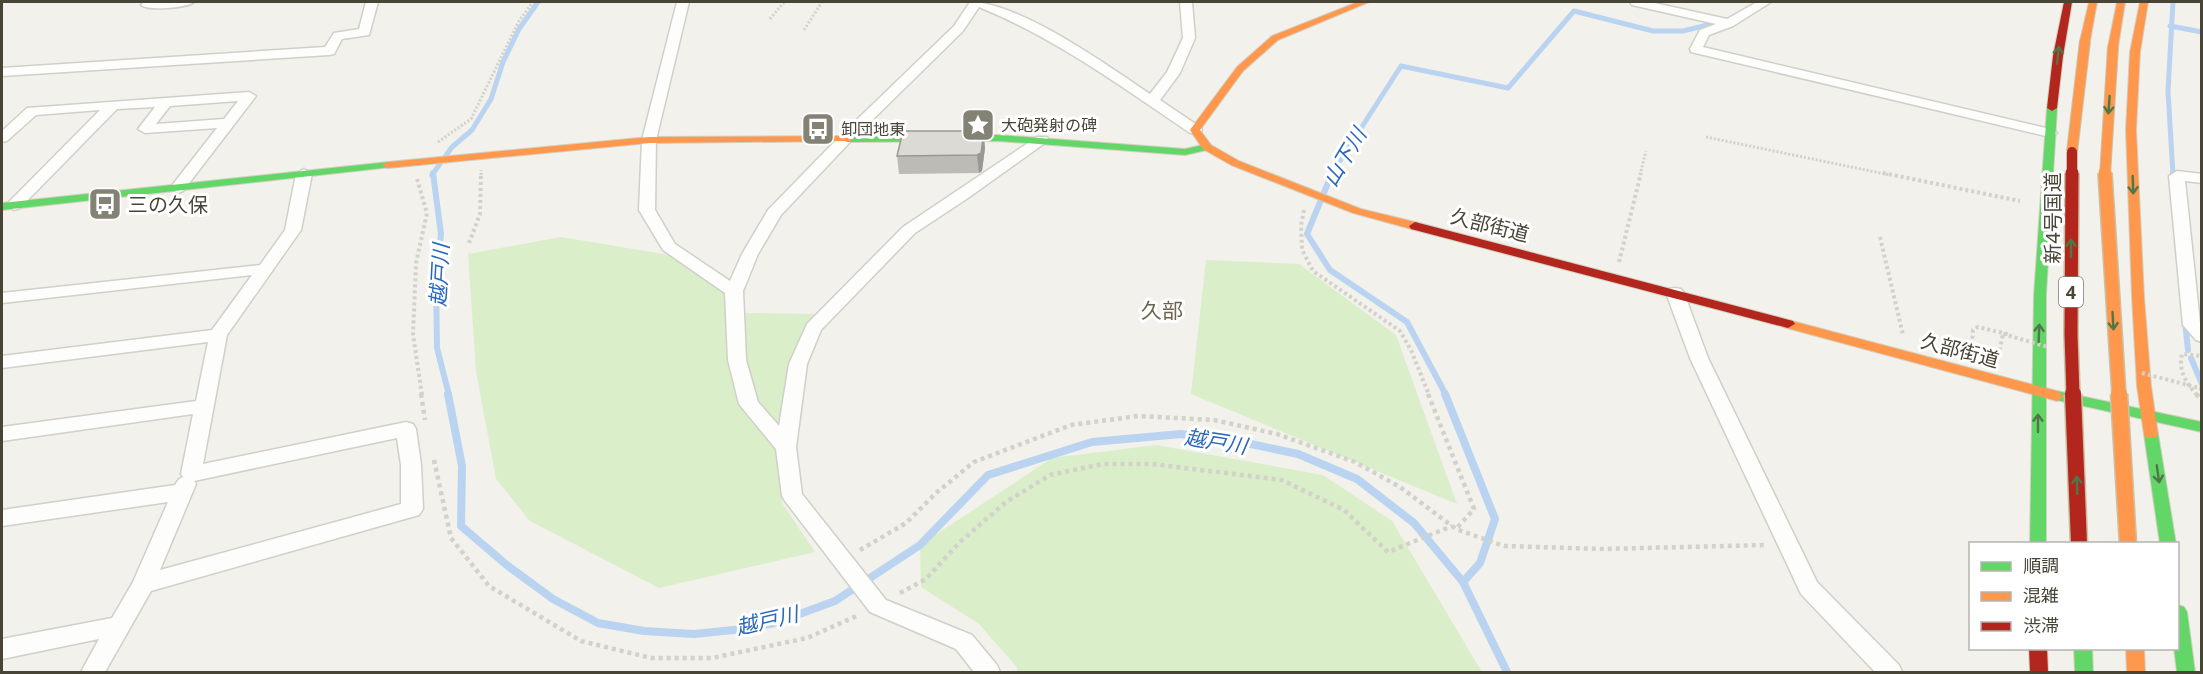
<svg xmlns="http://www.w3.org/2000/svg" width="2203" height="674" viewBox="0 0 2203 674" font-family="'Noto Sans','Noto Sans JP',sans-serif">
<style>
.green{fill:#daeeca}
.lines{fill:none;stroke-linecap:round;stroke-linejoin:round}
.stream-far2{stroke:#b9d3f1;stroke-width:5}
.stream-far1{stroke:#b9d3f1;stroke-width:6}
.stream{stroke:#b9d3f1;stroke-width:8}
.street-casing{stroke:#d0cfc8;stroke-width:3}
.fast-casing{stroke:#d2d0c1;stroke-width:2}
.slow-casing{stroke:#d2d0c1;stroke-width:2}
.jam-casing{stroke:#d2d0c1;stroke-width:2}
.path-far2{stroke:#d2d1ca;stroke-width:3;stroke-dasharray:2 2;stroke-linecap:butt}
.path-far1{stroke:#d2d1ca;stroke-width:4;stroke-dasharray:3 3;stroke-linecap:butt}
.path{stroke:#d2d1ca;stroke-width:4.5;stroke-dasharray:4 4;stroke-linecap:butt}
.street{fill:#fdfdfc;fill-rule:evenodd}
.fast{fill:#63d668;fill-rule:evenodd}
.slow{fill:#ff974d;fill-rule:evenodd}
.jam{fill:#b3261e;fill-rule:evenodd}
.slow-bridge-far2-casing{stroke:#cbc2a5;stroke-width:12;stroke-linecap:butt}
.slow-bridge-far1-casing{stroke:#cbc2a5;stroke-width:16;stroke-linecap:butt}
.slow-bridge-casing{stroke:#cbc2a5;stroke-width:19;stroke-linecap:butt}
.jam-bridge-far2-casing{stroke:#cbc2a5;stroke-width:12;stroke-linecap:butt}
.jam-bridge-far1-casing{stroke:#cbc2a5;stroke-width:16;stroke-linecap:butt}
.jam-bridge-casing{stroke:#cbc2a5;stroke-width:19;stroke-linecap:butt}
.path-bridge{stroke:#d2d1ca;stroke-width:4;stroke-dasharray:3 3;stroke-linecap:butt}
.slow-bridge-far2{stroke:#ff974d;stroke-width:10}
.slow-bridge-far1{stroke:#ff974d;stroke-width:13}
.slow-bridge{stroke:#ff974d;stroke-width:16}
.jam-bridge-far2{stroke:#b3261e;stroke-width:10}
.jam-bridge-far1{stroke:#b3261e;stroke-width:13}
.jam-bridge{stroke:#b3261e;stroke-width:16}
.wall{fill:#bcbbb5}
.shaded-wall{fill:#999994}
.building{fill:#dbdad3;stroke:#999994;stroke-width:1.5}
.oneway{stroke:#517748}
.labels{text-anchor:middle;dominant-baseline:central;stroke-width:6;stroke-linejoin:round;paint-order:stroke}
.far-poi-label{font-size:16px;fill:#484436;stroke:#fff;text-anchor:start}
.shield{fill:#fff;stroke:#7f7c72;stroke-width:1.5}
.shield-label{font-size:18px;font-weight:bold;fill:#484436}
.poi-label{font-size:20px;fill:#484436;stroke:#fff;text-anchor:start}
.street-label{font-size:20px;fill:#484436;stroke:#fff}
.water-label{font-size:21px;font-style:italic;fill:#2968ba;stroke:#fff}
.neighbourhood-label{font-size:21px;fill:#6c644d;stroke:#fff}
</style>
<rect width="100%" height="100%" fill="#f2f1eb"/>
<path class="green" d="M561 237 687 258 727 295 740 313 817 314 787 369 780 444 782 503 815 552 659 588 530 521 496 479 476 371 468 254Z
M1206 260 1299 264 1396 335 1457 504 1191 394Z
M1156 445 1323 475 1392 521 1482 672H1018L1016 666 979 624 921 587 920 545 1052 458Z"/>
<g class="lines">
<path class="stream-far2" d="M2170 26 2202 32
M432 175 452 147 472 130 491 99 503 62 519 29 538 2
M1331 175 1401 66 1508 88 1574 11 1653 31H1683L1720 22
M2173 175 2168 91 2173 2"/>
<path class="stream-far1" d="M433 173 441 234 436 281 437 348 449 395
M1332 173 1307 234 1330 270 1407 322 1446 395
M2173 173V182
M2185 321 2188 350
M2191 358 2202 384"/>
<path class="stream" d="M448 394 462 466 461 526 508 566 553 599 598 623 644 631 694 634 743 629 775 623 835 601 920 545 988 475 1092 442 1181 434 1246 443 1298 454 1357 479 1414 523 1463 582 1507 672
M1445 394 1495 519 1480 563 1463 582"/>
<defs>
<path id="street" d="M144 2H194C187 8 148 11 141 5Z
M366 2H378L369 35 342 39 334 54 329 55 2 76V68L325 47 334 33 359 29Z
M677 2H689L656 140 655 210 675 244 730 281 742 254 768 210 842 134 954 26 970 2C1020 2 1108 66 1150 94L1167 72 1183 38 1180 2H1192L1195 38 1180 73 1160 100 1200 127 1202 130 1200 133H1190C1122 87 1055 38 979 7L963 31 852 140 781 215 758 254 743 291 746 360 758 402 779 426 789 364 807 324 903 227 1037 137H1047L1049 140 968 198 915 233 821 330 807 364 796 447 802 494 886 600 972 635 997 665 1000 672H974L956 649 870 612 785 501 782 496 776 449 739 404 728 360 725 293 663 250 639 210 642 140Z
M1630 2H1650L1727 19 1757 2H1771L1733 26 1709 35 1703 47 2050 129 2057 133 2050 137 1691 52 1690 49 1700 30 1716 24 1632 5Z
M249 92 256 96 183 191 178 193 170 188 217 128 145 133 138 129 155 107 117 109 20 208 14 210 6 205 100 110 36 115 7 141 2 142V131L27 108ZM238 101 224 119 156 124 170 106Z
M304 169 312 174 301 230 227 335 203 464 406 422 413 424 416 429 421 465 423 509 419 515 151 591 105 672H81L99 639 2 659V639L112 618 133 582 168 502 2 526V510L175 485 179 479 183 477 181 474 193 414 2 441V427L196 401 208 342 2 368V356L212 330 252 275 2 303V293L260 265 285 230 296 174ZM397 438 401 465V504L160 570 196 484 194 481Z
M2177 171 2202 174V183L2185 181 2202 342 2196 340 2183 325 2169 176Z
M1675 288 1681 289 1684 293 1708 358 1817 582 1899 665 1902 672H1875L1801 594 1690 358 1666 293 1669 289Z"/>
<path id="fast" d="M2052 105 2057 108 2046 295V544H2030L2034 295 2047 108Z
M998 135 1185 149 1207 144 1212 147 1211 149 1185 155 998 141 847 142 842 139 847 136Z
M388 162 392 163V167L2 210V203Z
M2057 391 2202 422V432L2052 399 2050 396Z
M2151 429 2156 430 2158 434 2176 544H2160L2144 434 2146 430Z
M2178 605 2184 607 2187 612 2195 672H2177L2174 648H2178Z
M2074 648H2092L2093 672H2075Z"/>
<path id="slow" d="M1358 2H1369L1278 40 1243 71 1200 130 1211 145 1239 161 1361 209 1419 223 1421 226 1419 229 1415 230 1353 213 1231 165 1203 149 1190 130 1237 67 1272 36Z
M2089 2H2097L2090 41 2085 44 2080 41Z
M2117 2H2125L2118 47 2113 50 2108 47Z
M2140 2H2148L2140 52 2136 130 2144 297 2151 386 2158 434 2156 438H2146L2144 434 2137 386 2132 297 2126 130 2130 52Z
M847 136 852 139 851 141 649 143 388 168 382 165 388 162 649 137Z
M1788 320 2057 391 2064 396 2057 401 1783 327 1781 324Z
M2126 648H2144L2145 672H2127Z"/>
<path id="jam" d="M2064 2H2072L2063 56 2057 108 2052 111 2047 108 2053 56Z
M1415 222 1793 321 1795 324 1788 328 1411 229 1409 226Z
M2029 648H2047L2048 672H2030Z"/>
</defs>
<use href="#street" class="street-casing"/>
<use href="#fast" class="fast-casing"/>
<use href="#slow" class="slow-casing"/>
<use href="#jam" class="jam-casing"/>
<path class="path-far2" d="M770 19 784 2
M804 30 822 2
M1706 137 1890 175
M438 142 471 119 519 21 533 2
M481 175V170
M1640 175 1646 151"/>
<path class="path-far1" d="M1883 173 2020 201
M417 179 427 213 416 263 413 334 422 395
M1304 210 1301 226 1302 250 1313 271 1400 331 1411 350 1429 395
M1880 237 1903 335
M469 243 480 214 481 173
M1619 262 1641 173
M1976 356 1972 344 1973 330 1978 327 2011 335
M1997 362 2003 334
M2199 388 2202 389
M2197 395C2186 383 2178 371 2182 354L2202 356"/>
<path class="path" d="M421 394 425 420
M1428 394 1474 509 1456 529
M2196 394 2202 400
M434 460 451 538 489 586 581 641 651 658H712L807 638 859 615
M860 550 906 523 936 493 974 462 1071 425 1138 416 1214 420 1277 434 1355 462 1400 487 1456 529 1504 546 1604 549 1766 545
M900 593 926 579 959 543 1006 502 1050 475 1103 464H1152L1282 480 1344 510 1388 552 1452 526"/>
<use href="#street" class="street"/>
<use href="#fast" class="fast"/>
<use href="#slow" class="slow"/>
<use href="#jam" class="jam"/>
<defs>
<path id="slow-bridge-far2" d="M2072 152 2085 41
M2105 175 2113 47"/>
<path id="slow-bridge-far1" d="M2105 173 2119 395"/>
<path id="slow-bridge" d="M2119 394 2128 544"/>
<path id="jam-bridge-far2" d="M2072 175V152"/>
<path id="jam-bridge-far1" d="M2072 173 2071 335 2073 395"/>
<path id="jam-bridge" d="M2073 394 2079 544"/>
</defs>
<use href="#slow-bridge-far2" class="slow-bridge-far2-casing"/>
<use href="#slow-bridge-far1" class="slow-bridge-far1-casing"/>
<use href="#slow-bridge" class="slow-bridge-casing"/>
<use href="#jam-bridge-far2" class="jam-bridge-far2-casing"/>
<use href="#jam-bridge-far1" class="jam-bridge-far1-casing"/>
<use href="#jam-bridge" class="jam-bridge-casing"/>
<path class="path-bridge" d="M2003 334 2048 347
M2142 373 2199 388"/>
<use href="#slow-bridge-far2" class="slow-bridge-far2"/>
<use href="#slow-bridge-far1" class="slow-bridge-far1"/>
<use href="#slow-bridge" class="slow-bridge"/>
<use href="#jam-bridge-far2" class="jam-bridge-far2"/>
<use href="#jam-bridge-far1" class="jam-bridge-far1"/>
<use href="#jam-bridge" class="jam-bridge"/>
</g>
<path class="wall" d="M985 148 982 171 979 173 899 174 897 156Z"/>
<path class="shaded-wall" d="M984 131 985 148 982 171 979 173 977 155Z"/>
<path class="building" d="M903 131H984L981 153 977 155 897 156Z"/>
<defs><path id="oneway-shaft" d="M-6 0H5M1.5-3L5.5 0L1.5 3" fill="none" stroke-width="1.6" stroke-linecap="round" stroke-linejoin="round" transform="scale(1.5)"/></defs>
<g class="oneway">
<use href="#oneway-shaft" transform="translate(2058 55) rotate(-84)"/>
<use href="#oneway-shaft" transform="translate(2109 105) rotate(94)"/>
<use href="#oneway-shaft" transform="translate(2133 185) rotate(88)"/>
<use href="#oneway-shaft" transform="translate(2071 248) rotate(-90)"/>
<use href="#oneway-shaft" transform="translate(2113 321) rotate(87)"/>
<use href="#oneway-shaft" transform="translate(2039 333) rotate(-88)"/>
<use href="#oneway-shaft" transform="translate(2038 423) rotate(-90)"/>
<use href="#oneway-shaft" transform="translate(2158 474) rotate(82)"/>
<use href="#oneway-shaft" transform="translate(2077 485) rotate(-92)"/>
</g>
<defs>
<symbol id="sight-square" viewBox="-11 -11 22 22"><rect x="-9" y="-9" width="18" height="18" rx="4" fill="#848175" stroke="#fff"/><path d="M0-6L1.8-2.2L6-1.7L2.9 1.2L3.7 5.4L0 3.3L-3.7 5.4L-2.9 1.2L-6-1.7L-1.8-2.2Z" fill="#fff"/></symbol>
<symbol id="bus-square" viewBox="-11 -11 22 22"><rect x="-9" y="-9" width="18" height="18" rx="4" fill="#848175" stroke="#fff"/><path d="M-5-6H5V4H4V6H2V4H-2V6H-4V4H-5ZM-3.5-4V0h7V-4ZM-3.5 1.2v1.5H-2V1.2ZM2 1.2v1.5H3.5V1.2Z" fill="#fff"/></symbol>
</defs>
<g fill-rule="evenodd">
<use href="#sight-square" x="959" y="106" width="38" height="38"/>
<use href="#bus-square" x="799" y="110" width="38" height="38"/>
<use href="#bus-square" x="86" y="185" width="38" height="38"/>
</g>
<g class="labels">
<g class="far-poi-label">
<text x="1001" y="125">大砲発射の碑</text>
<text x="841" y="129">卸団地東</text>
</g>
<rect class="shield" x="2059" y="277" width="24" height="30" rx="4.5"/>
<g class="shield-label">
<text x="2071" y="292">4</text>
</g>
<g class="poi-label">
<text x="128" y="204">三の久保</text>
</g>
<g class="street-label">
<text transform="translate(2052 218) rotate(-90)">新4号国道</text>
<text transform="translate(1490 225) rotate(14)">久部街道</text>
<text transform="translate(1960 350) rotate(15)">久部街道</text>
</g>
<g class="water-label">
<text transform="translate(1344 157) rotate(-59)">山下川</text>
<text transform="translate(439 275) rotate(-87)">越戸川</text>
<text transform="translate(1216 441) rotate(9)">越戸川</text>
<text transform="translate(767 620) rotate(-13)">越戸川</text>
</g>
<g class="neighbourhood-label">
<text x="1162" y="310">久部</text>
</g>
</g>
<rect width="2203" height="674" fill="none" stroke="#484436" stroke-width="6"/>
<rect x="1969" y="542" width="210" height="108" fill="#ffffff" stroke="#b6b4af" stroke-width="1.5"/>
<rect x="1981" y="562" width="30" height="9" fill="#63d668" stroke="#b6b4af" stroke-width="1.5"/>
<text x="2023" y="572" font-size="18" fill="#484436">順調</text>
<rect x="1981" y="592" width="30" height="9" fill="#ff974d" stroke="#b6b4af" stroke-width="1.5"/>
<text x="2023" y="602" font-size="18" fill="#484436">混雑</text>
<rect x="1981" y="622" width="30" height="9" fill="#b3261e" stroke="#b6b4af" stroke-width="1.5"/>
<text x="2023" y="632" font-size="18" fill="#484436">渋滞</text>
</svg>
